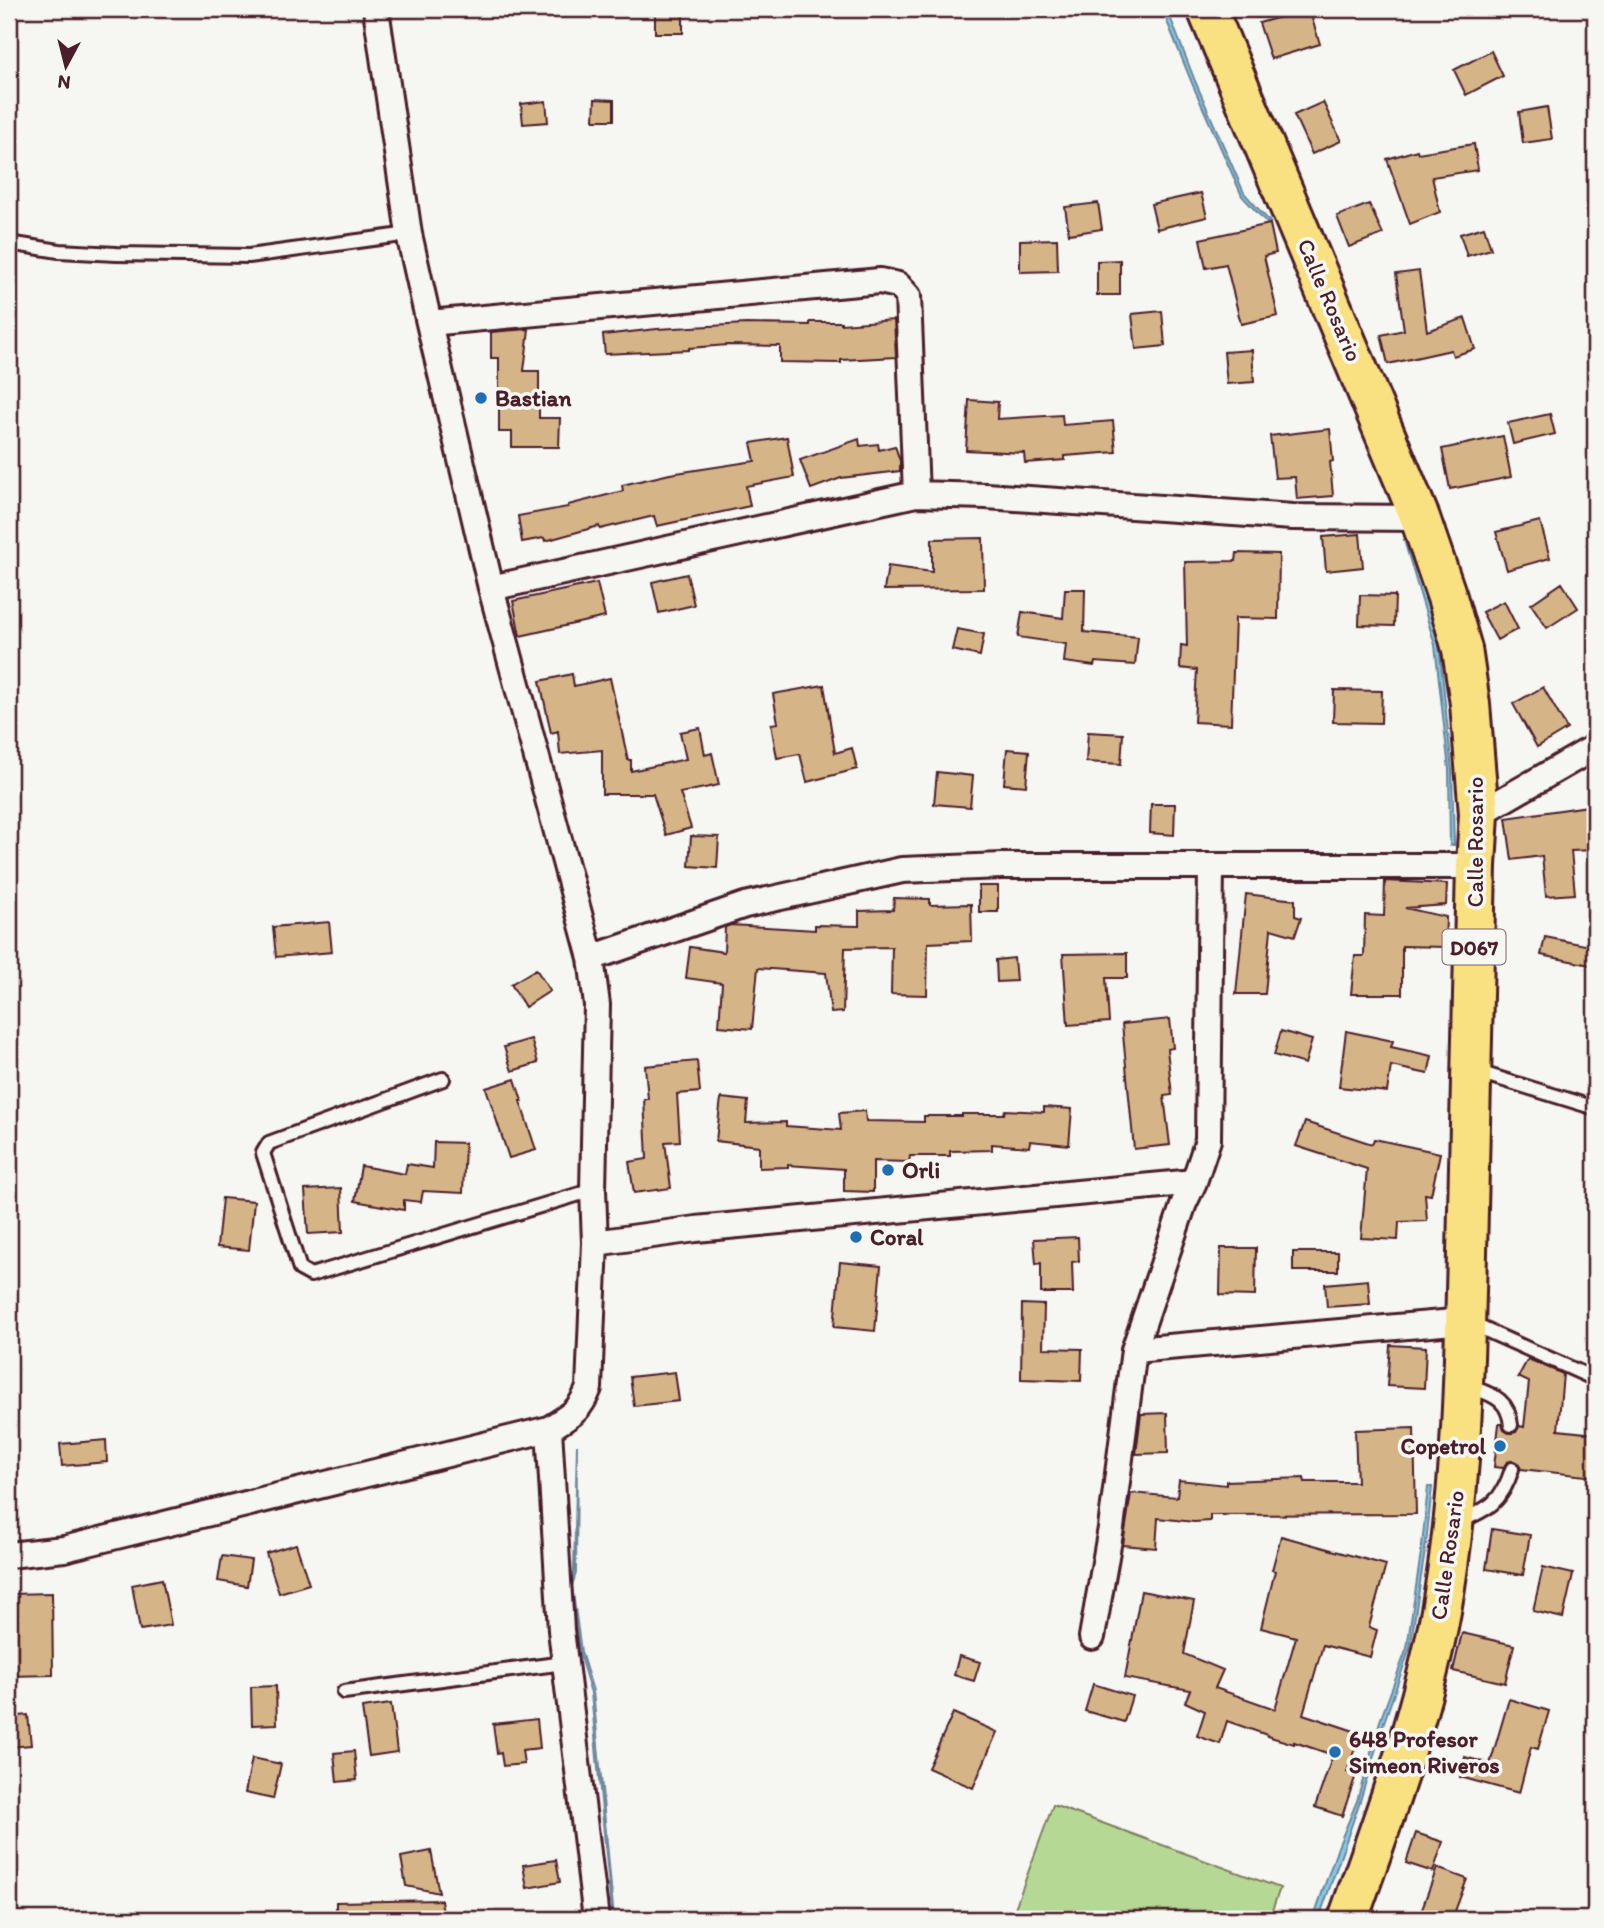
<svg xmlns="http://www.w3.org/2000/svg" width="1604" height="1928" viewBox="0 0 1604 1928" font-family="Itim,sans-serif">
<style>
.green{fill:#b5d994;stroke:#807c60;stroke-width:2}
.water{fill:#85cae6;stroke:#6d869b;stroke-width:2}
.building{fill:#d5b588;stroke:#4a1f2b;stroke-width:2}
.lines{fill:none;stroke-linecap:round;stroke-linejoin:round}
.lane-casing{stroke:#4a1f2b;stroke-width:18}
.street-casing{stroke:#4a1f2b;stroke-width:30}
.primary-casing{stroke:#4a1f2b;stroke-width:44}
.lane{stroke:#f6f6f2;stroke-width:12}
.street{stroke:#f6f6f2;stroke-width:24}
.primary{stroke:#f9e181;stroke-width:38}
.poi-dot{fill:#1f6fb2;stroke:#f6f6f2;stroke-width:2.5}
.labels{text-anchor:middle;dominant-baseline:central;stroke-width:7;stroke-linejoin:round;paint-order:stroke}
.shield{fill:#f6f6f2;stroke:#7e6067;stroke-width:2}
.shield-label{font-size:21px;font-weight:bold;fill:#4a1f2b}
.street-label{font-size:23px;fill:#4a1f2b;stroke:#f6f6f2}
.poi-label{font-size:23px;font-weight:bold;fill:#4a1f2b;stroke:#f6f6f2;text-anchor:start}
</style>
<rect width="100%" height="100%" fill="#f6f6f2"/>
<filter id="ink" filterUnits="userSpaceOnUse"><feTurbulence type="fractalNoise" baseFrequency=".0143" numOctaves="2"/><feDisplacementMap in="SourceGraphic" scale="14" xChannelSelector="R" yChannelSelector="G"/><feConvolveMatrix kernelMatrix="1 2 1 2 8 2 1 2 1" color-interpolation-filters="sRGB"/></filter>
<g filter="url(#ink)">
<path class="green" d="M1053 1805 1280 1888 1269 1919H1011Z"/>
<path class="water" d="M1162 9H1167L1195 81 1244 193 1270 222 1267 223 1242 196 1192 83Z
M1407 539 1439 644 1452 771 1454 845H1450L1449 770 1435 645 1404 540Z
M577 1445 576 1573 572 1586 581 1652 593 1691 614 1919H612L591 1693 579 1653 570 1586 574 1571Z
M1428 1487H1432L1426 1544 1410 1648 1384 1722 1360 1801 1319 1918 1313 1919 1338 1847 1357 1801 1380 1721 1407 1648 1422 1546Z"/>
<path class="building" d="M655 9H683V33H655Z
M1309 9 1320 44 1271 59 1259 23Z
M1491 51 1503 76 1466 95 1454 70Z
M595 99 614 100V120H594Z
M546 101 548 122 523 124 521 104Z
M1323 102 1341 141 1312 154 1294 115Z
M1547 107 1552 139 1523 143 1519 112Z
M1474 144 1478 170 1432 177 1440 212 1410 224 1387 159 1417 150 1418 153Z
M1201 193 1207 217 1157 229 1151 204Z
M1098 203 1102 229 1069 234 1065 207Z
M1369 204 1383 234 1349 247 1337 216Z
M1270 224 1276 253 1264 256 1278 316 1241 324 1226 264 1206 268 1200 239Z
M1484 227 1491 249 1467 256 1460 234Z
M1057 239 1058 271 1020 272V240Z
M1120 260V295H1097V261Z
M1419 271 1427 331 1465 318 1475 349 1453 356 1451 350 1388 364 1381 335 1404 330 1396 274Z
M1162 311 1165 346 1136 349 1132 314Z
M894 320 896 357 841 360V363L780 362V346L728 345 689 348V350L605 354 603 335 657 329 746 324 810 325V322H841V324Z
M529 329 524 371H539V418H560L559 447H512V432H499V358H491V332Z
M1252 350 1254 382 1227 384 1224 352Z
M969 400 998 402 997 419 1062 415 1063 425 1113 421 1116 452 1065 456V460L1025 463 1024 453 966 450Z
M1550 414 1555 434 1513 444 1508 423Z
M1330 429 1333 461 1330 462 1333 496 1297 499 1295 477 1275 478 1270 436Z
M1503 436 1511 477 1450 489 1442 449Z
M787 437 794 477 746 486 750 506 657 526 654 516 600 529 599 526 545 541 544 538 522 542 518 516 568 507V505L623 491 622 485 670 474 755 461 751 443Z
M859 439 860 446 878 444 879 450 895 446 900 461V471L841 478 811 489 800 460Z
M1540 521 1550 558 1507 570 1496 532Z
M1360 534 1363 567 1326 571 1323 537Z
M983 538 984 589 884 590 888 566 932 572V539Z
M1237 553 1279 554 1278 619 1235 618 1231 724 1194 722 1197 670 1180 668 1181 645 1187 646 1185 562 1236 561Z
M687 574 694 605 659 613 652 582Z
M597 583 605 617 520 636 513 601Z
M1562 583 1578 608 1547 628 1531 604Z
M1065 589H1085L1084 632 1138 637 1135 665 1095 662 1094 666 1064 662 1066 644 1018 637 1022 612 1063 618Z
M1360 595 1395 596 1394 626 1359 625Z
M1504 601 1518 629 1497 640 1482 612Z
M957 629 984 634 980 656 952 650Z
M572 674 574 686 610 678 628 760H631V771L686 759 680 732 700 728 705 755 712 753 719 785 680 793 691 828 666 835 653 794H602V750L560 754 558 731 551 733 540 681Z
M824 685 835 753 852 748 857 769 807 782 800 754 777 758 771 724 778 723 773 694Z
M1543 687 1567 729 1537 747 1513 704Z
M1334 690 1382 691 1381 723 1333 722Z
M1088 732 1123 734 1121 764 1086 762Z
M1007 749 1029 751 1026 786 1004 784Z
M937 772 973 776 970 807 934 804Z
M1151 804H1175L1174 835 1150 833Z
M1595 805V850L1571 851 1575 894 1546 896 1542 856 1512 860 1506 818Z
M691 836 719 837 717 868 689 866Z
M1385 881 1447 884 1446 905 1405 908 1446 917 1445 947 1402 946V994H1351L1355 956H1364L1365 915 1384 916Z
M979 886H998V912H979Z
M1246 894 1295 900V916L1301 918 1295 936 1271 929 1265 994H1236Z
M894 898 930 899V905L971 904 972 941 928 943 927 995 891 994 892 947 845 948 843 1012 831 1013 826 973 758 968 752 1029 719 1026 722 983 686 978 690 947 724 952 725 927 731 925 815 930V925L859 926V911L893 910Z
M329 922 332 952 276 957 273 927Z
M1545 937 1595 947V966L1541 955Z
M1127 953V978H1106L1109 1022 1068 1025 1063 954Z
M1014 958 1016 981 997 982 996 960Z
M536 969 550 991 525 1007 511 984Z
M1170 1019 1173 1048 1167 1049 1172 1095 1164 1096 1170 1145 1134 1149 1122 1024Z
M1281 1031 1312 1040 1305 1064 1274 1055Z
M1346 1031 1393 1041 1391 1047 1432 1056 1428 1074 1391 1066 1387 1092 1339 1087Z
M531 1039 538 1063 512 1071 504 1047Z
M697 1061 700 1092 677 1094 680 1141 665 1142 671 1188 634 1193 629 1162 647 1159 644 1099H648L645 1066Z
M515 1079 522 1101H520L536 1150 509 1158 486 1088Z
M721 1098 748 1101 746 1123 786 1122V1126L841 1130 839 1113 865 1111 866 1121 924 1122V1116H962V1114H1004L1005 1110 1044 1112V1107L1072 1109 1069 1145 1030 1141 1029 1147 992 1144V1150L950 1151V1156H910L909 1162 873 1161V1192L844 1191V1169L788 1165V1167L759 1168V1146L716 1141Z
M1305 1122 1372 1144 1374 1139 1440 1153 1431 1195 1425 1194 1427 1221 1399 1222 1398 1240 1361 1238 1367 1169 1296 1146Z
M434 1142 465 1143 463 1193 423 1191 421 1202 404 1200V1210L355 1201 361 1166 405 1174 407 1164 433 1168Z
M341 1188 343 1232 308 1234 305 1190Z
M222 1198 254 1201 249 1250 217 1247Z
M1078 1237 1079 1261 1072 1262 1073 1293H1041V1263L1036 1264 1034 1239Z
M1221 1248H1256L1255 1296 1220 1295Z
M1293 1252H1338V1271H1293Z
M840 1262 881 1266 875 1331 834 1327Z
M1368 1280 1370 1304 1327 1307 1325 1284Z
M1022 1304 1044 1305 1043 1348 1082 1349 1081 1381 1021 1379Z
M1390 1345 1426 1347 1424 1388 1387 1386Z
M1528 1359 1563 1374 1558 1430 1595 1434V1477L1521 1469 1519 1464 1514 1461 1507 1462 1503 1468 1494 1467 1499 1424H1502L1504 1430 1509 1433 1516 1432 1519 1426 1524 1427 1529 1382 1518 1377Z
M675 1372 679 1401 634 1406 630 1377Z
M1167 1413 1168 1453 1136 1454 1141 1414Z
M1414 1428 1416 1514 1210 1515V1521L1194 1522 1158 1518 1156 1548 1123 1545 1131 1493 1177 1497 1179 1480 1226 1485V1481L1304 1478 1305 1482H1357L1355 1430Z
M106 1440 107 1462 62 1466 60 1444Z
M1492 1529 1530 1535 1523 1575 1486 1569Z
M1281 1536 1386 1565 1369 1627 1377 1630 1370 1657 1323 1645 1303 1714 1360 1733 1347 1772 1356 1775 1342 1816 1315 1807 1333 1755 1294 1742V1744L1267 1736V1735L1227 1721 1220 1744 1197 1736 1205 1711 1185 1702 1190 1690 1125 1678 1141 1591 1194 1601 1184 1654 1223 1670 1215 1688 1275 1709 1296 1637 1261 1628 1275 1571 1272 1570Z
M296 1544 309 1584 279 1593 266 1553Z
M222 1556 251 1560 247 1586 218 1581Z
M1543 1567 1573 1574 1563 1618 1533 1611Z
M162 1579 171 1625 140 1630 132 1585Z
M52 1593 53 1675 9 1676V1594Z
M1462 1633 1514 1645 1505 1683 1453 1671Z
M959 1656 980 1662 974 1681 954 1675Z
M1093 1684 1132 1696 1124 1722 1085 1711Z
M276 1686 277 1724 252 1725 251 1687Z
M1509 1699 1549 1711 1538 1749 1531 1747 1519 1793 1460 1777 1465 1757 1490 1764Z
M391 1704 397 1752 369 1756 362 1708Z
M953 1713 997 1732 973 1788 928 1768Z
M28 1715 31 1745 9 1747V1717Z
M537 1719 540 1748 522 1750 524 1764 503 1766 501 1753 497 1754 493 1724Z
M354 1751 357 1780 337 1782 334 1753Z
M252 1758 281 1764 273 1799 245 1793Z
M1416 1833 1443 1842 1433 1872 1406 1863Z
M431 1851 439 1893 406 1886 401 1857Z
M556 1860 560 1882 527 1888 523 1865Z
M1437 1868 1467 1879 1452 1919H1433L1420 1914Z
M441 1900 444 1919H336V1902Z"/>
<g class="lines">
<defs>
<path id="lane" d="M9 243 59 251 116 254 249 256 409 234
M1475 1071 1595 1108
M443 1079 269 1143 263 1153 300 1269 311 1275 593 1190
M1472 1324 1595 1379
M1469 1386C1492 1395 1508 1398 1511 1425
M1458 1522C1489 1509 1502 1502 1512 1469
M344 1692 564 1663"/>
<path id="street" d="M429 323 880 281 898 285 908 296 916 494
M491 588 916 494 986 496 1293 517 1420 518
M1479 814 1595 747
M591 958 745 905 902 870 1002 866H1476
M595 1243 696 1229 1194 1182
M1134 1350 1465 1321
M549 1429 561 1630 596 1919
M9 1555 64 1549 549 1429C570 1415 579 1413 589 1388L595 1243 593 1190 597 1005 591 958 491 588 429 323 409 234 376 9
M1092 1637 1111 1528 1134 1350 1184 1203 1194 1182 1208 1140 1211 867"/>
<path id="primary" d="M1207 9 1420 518 1447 597 1462 649 1470 704 1479 814 1476 866C1473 995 1470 1124 1467 1253 1464 1372 1462 1493 1441 1611 1422 1716 1383 1820 1348 1919"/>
</defs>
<use href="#lane" class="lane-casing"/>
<use href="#street" class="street-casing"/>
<use href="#primary" class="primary-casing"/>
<use href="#lane" class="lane"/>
<use href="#street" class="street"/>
<use href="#primary" class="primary"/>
</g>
</g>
<g class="poi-dot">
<circle cx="481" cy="398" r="7"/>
<circle cx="888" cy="1170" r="7"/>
<circle cx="856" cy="1237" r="7"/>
<circle cx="1500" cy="1446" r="7"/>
<circle cx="1335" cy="1752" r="7"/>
</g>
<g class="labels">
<rect class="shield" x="1442.5" y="929.5" width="63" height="35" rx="5"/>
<g class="shield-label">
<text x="1474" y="947">D067</text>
</g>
<g class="street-label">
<text transform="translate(1330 300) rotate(67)">Calle Rosario</text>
<text transform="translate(1475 842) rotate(-90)">Calle Rosario</text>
<text transform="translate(1447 1555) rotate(-82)">Calle Rosario</text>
</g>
<g class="poi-label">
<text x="495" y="398">Bastian</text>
<text x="902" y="1170">Orli</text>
<text x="870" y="1237">Coral</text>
<text x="1486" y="1446" text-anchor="end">Copetrol</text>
<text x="1349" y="1739">648 Profesor<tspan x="1349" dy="26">Simeon Riveros</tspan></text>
</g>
</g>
<rect width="1604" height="1928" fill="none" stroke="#f6f6f2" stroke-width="35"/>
<rect x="18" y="18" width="1569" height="1893" fill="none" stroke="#4a1f2b" stroke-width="2.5" filter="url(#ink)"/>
<g transform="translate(66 66) rotate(187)" stroke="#f6f6f2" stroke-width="5" paint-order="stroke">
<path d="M0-5L12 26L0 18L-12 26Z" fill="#4a1f2b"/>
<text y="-10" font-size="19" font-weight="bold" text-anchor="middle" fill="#4a1f2b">N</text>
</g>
</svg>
